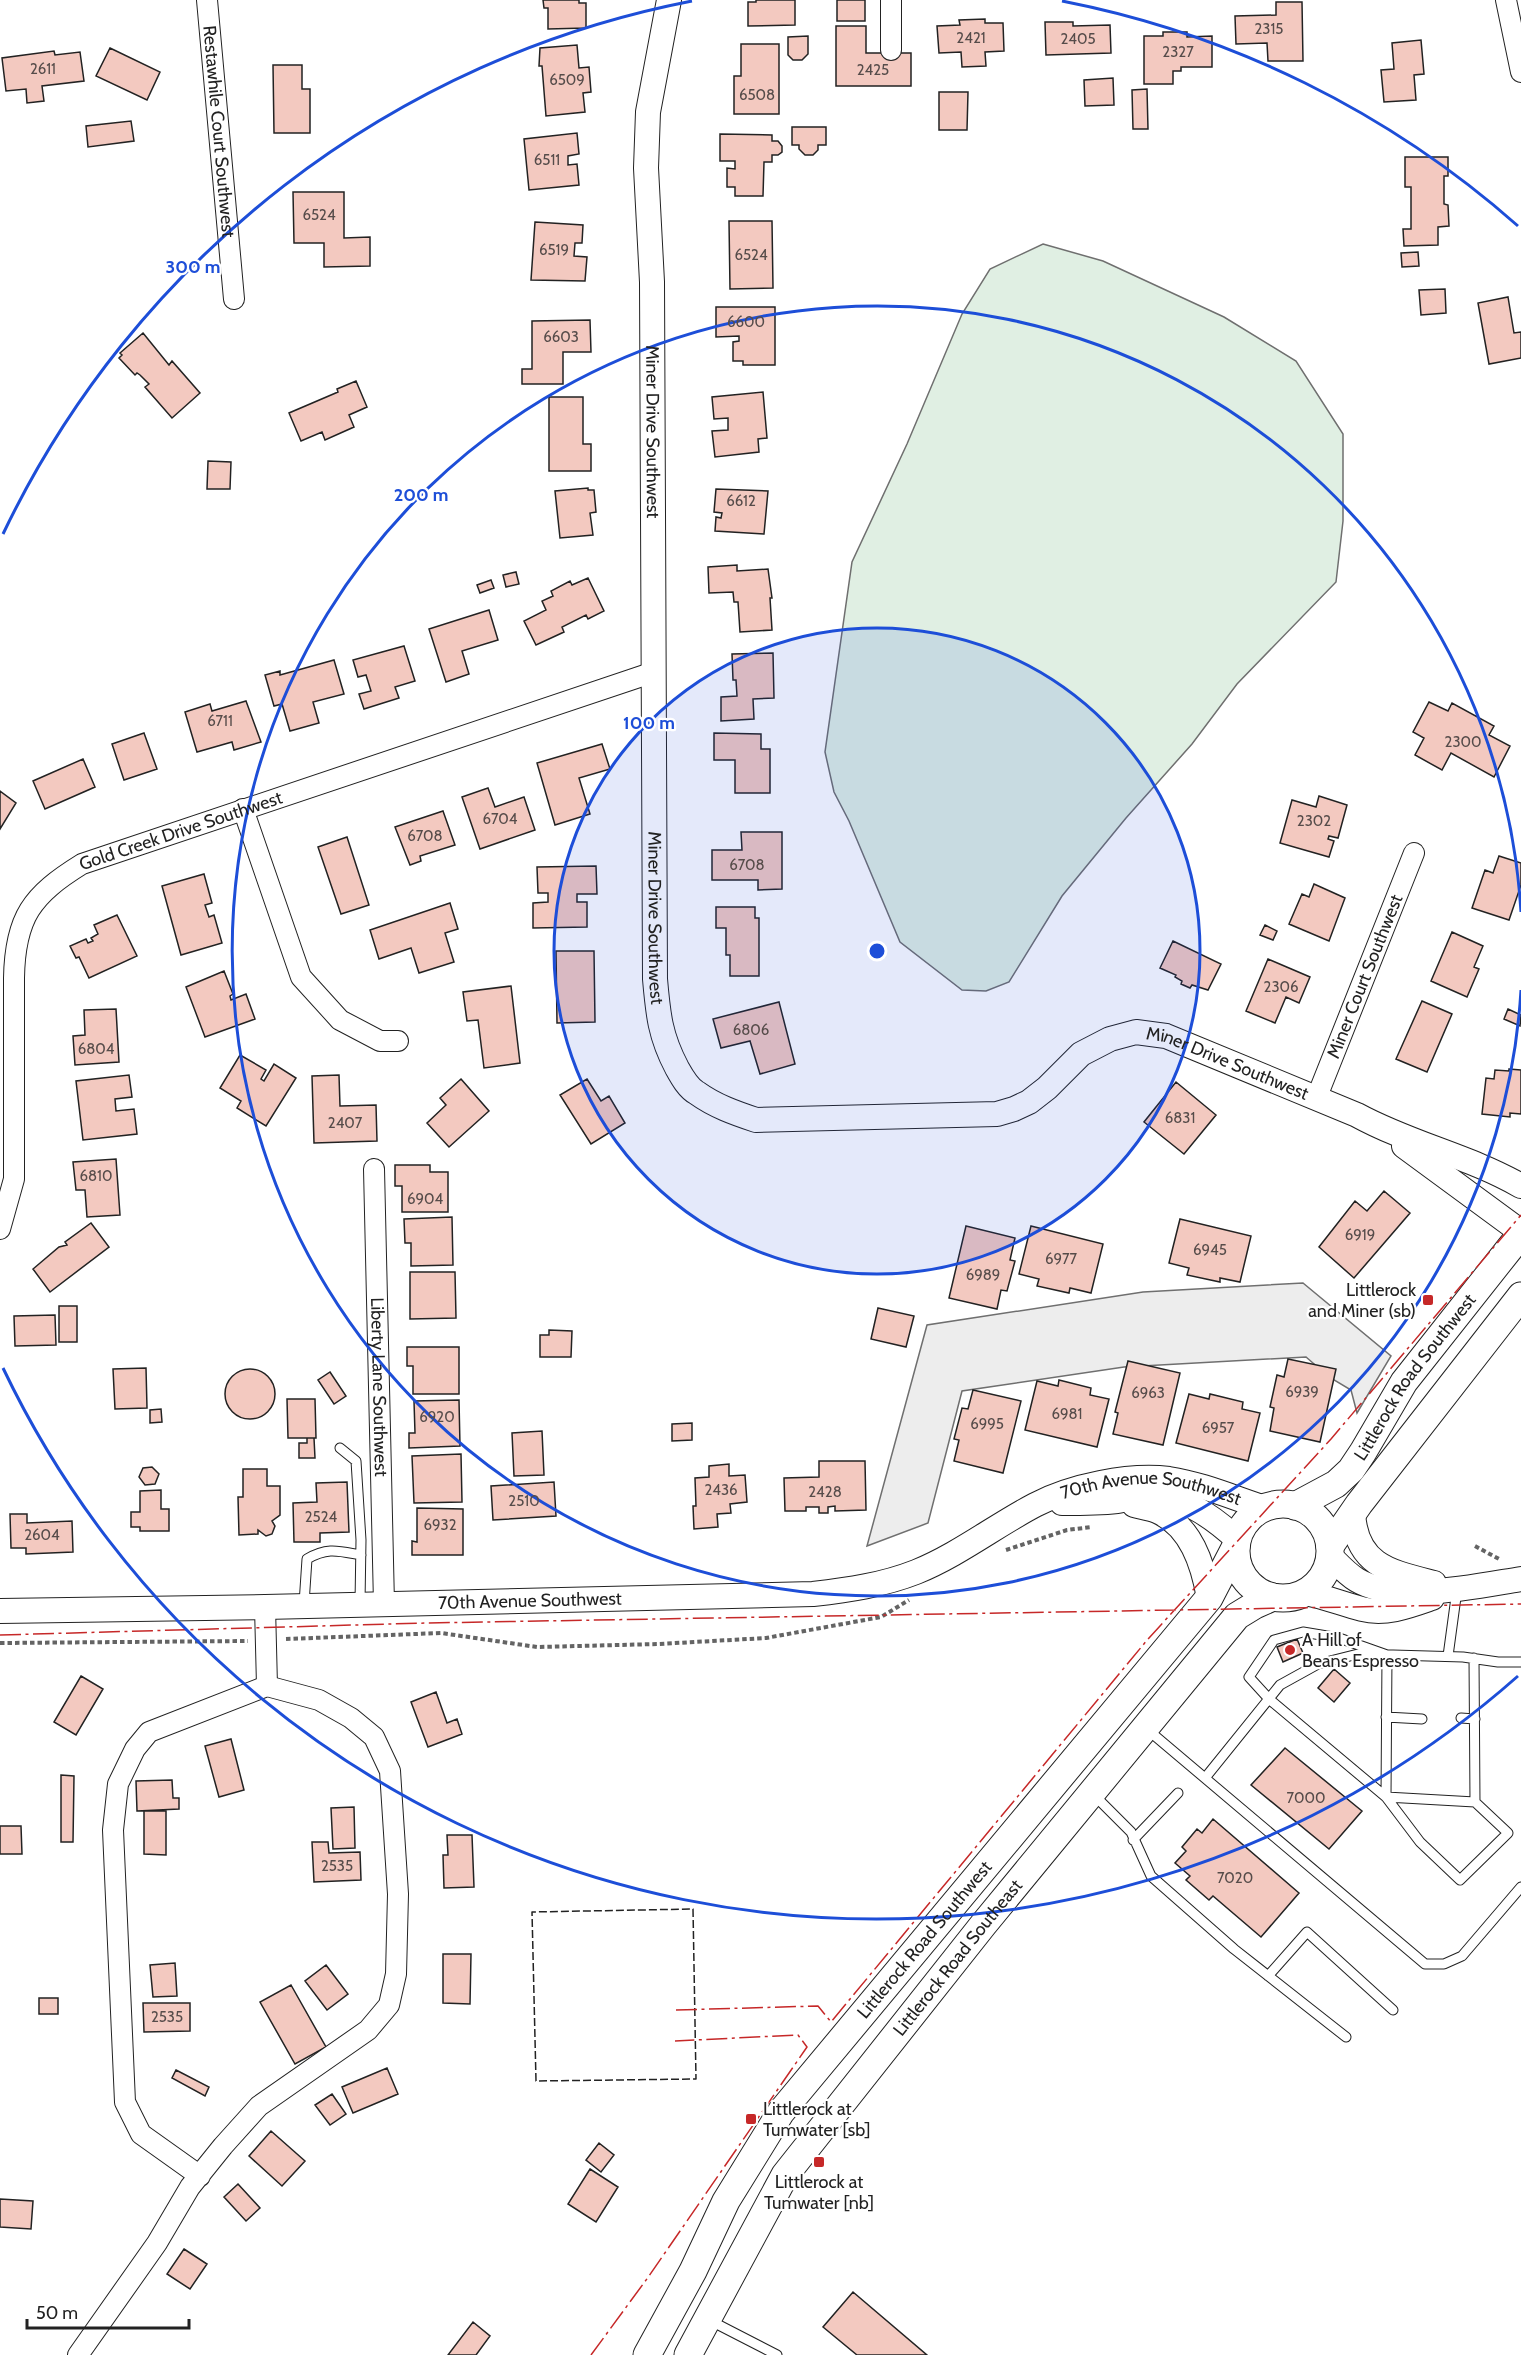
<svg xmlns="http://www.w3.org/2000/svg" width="1521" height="2355" viewBox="0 0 1521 2355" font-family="Cabin,sans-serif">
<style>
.green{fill:#e0efe3;stroke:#6f6f6f;stroke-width:1.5}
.parking{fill:#ededed;stroke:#6f6f6f;stroke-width:1.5}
.building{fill:#f3c9c0;stroke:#222;stroke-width:1.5}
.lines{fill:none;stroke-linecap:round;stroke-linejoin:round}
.service-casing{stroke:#222;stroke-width:11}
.minor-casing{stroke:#222;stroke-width:22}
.tertiary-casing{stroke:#222;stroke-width:26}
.secondary-casing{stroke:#222;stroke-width:29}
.path{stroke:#646464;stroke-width:4;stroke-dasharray:4.5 3;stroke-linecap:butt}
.service{stroke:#fff;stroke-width:9}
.minor{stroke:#fff;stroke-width:20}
.tertiary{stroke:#fff;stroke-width:24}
.secondary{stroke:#fff;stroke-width:27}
.fence{stroke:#222;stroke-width:1.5;stroke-dasharray:8 3;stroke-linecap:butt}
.power{stroke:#c62828;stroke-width:1.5;stroke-dasharray:21 4.5 3 4.5;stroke-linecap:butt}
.ring{fill:none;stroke:#1d4ed8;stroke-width:3}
.poi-dot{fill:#c62828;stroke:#fff;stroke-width:2}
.labels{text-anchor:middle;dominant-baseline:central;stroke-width:4.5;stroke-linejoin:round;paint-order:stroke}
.number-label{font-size:15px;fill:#564c4a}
.street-label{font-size:18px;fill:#222;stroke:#fff}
.poi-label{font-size:18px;fill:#222;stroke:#fff;text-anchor:start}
.centre{fill:#1d4ed8;stroke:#fff;stroke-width:3}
.ring-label{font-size:18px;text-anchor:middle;font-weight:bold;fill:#1d4ed8;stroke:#fff;stroke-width:4.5;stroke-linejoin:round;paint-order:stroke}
</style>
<rect width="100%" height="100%" fill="#fff"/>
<path class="green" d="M1043 244 1103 261 1224 317 1296 361 1343 434V521L1336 582 1237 684 1192 744 1126 818 1062 896 1009 982 986 991 962 990 900 942 849 821 834 792 825 752 852 562 907 444 962 314 990 269Z"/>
<path class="parking" d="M1303 1283 1391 1356 1357 1413 1351 1390 1329 1377 1306 1357 1124 1367 962 1391 928 1523 867 1546 927 1325 1143 1292Z"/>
<path class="building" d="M543 0H579V3H586V28L548 29V8H544Z
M756 0H795V25L748 26V2H756Z
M837 0H865V21H837Z
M1276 2H1302L1303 61H1268L1267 43 1236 44 1235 16 1276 15Z
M985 19V23H1003L1004 51 985 52 986 66 962 67 961 52 939 53 937 26 960 25 959 20Z
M1045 22H1073V26L1110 25 1111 53 1046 55Z
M836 26H866V53H911V86H836Z
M1163 32H1187V37L1212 36V67H1181V71H1173V84H1144V36H1163Z
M808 36V54L802 60H793L788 55V37Z
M1421 40 1424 74 1414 75 1416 100 1384 102 1381 70 1394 69 1392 43Z
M741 44H779V114H734V76H741Z
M577 45 579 68 589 67 591 92 583 93 585 112 546 116 542 66H539L540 48Z
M110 48 160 72 147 100 96 76Z
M54 51 55 55 80 52 84 81 42 86 44 101 27 103 26 89 6 91 2 58Z
M273 65H302V89H310V133H274Z
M1113 78 1114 105 1085 106 1084 80Z
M1147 89 1148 129H1133L1132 90Z
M939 92H968L967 130H939Z
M131 121 134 141 88 147 86 126Z
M792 127H826V145H818V150L813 155H805L799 149V145H792Z
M577 133 579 154 568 156V165L577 164 579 185 529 190 524 139Z
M720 134 772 135V141H778L782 146V152L778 155H772V162H764L763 196H735V187H727V168L735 169V161H720Z
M1405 157H1448V176H1444V204L1448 205 1449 226 1438 227V245L1404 246 1403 229H1411V187H1405Z
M293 192H344V238L370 237V266L324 267V243H294Z
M729 221H772L773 288 730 289Z
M535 222 583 225 582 243H575L574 256 587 257 585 281 531 280Z
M1418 252 1419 266 1402 267 1401 253Z
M1445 289 1446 313 1421 315 1419 290Z
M1508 297 1514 333 1521 332V358L1489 364 1478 303Z
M716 307H775V365H743V361H733V342L739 341V336L716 337Z
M590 320 591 352H563V384H522V369H532V321Z
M143 333 169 365 172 361 200 393 172 418 145 387 149 384 140 375 137 373 135 375 119 358 122 355 120 353Z
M356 381 367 407 349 415 354 427 325 440 322 432 301 441 289 413 338 392 337 389Z
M763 392 767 438 758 439 759 452 715 457 712 431 728 430V418L714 419 712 397Z
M549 397H583V444H591V471H549Z
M208 461 231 462 230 489H207Z
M588 488V490H594L596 512 590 513 593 535 560 538 555 491Z
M716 489 768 491 764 534 715 531 716 517 721 518 722 513 714 512Z
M737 565V571L768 569 772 598H770L772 630 740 632 738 602H734L733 592 709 593 708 567Z
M516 572 519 584 506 587 503 575Z
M588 578 604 611 588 619 586 615 562 627 564 632 536 645 524 621 546 610 542 601 553 596 551 591 570 581 572 585Z
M491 580 494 588 480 593 477 585Z
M489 610 498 640 462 651 469 674 446 682 429 629Z
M404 646 415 681 395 687 399 698 364 709 359 694 371 691 366 675 358 677 353 660Z
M773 653 774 698 753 699 754 719 721 721V697L737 696 736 680H733L732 654Z
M334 660 344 694 313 702 319 723 290 731 282 704 274 706 265 675 280 671V675Z
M246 701 261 742 234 750 232 742 197 752 185 712 210 704 212 711Z
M1429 702 1448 711 1452 703 1494 726 1489 735 1510 746 1494 777 1451 753 1442 770 1415 755 1424 738 1413 732Z
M144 733 157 769 124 780 112 744Z
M714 733 761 734V749H770V793H735V760H714Z
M602 744 610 769 579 778 590 814 555 825 537 763Z
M83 759 95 787 45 809 33 781Z
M488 788 495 807 524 797 535 830 480 849 462 797Z
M0 791 16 803 0 829Z
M1319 796 1347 805 1338 838 1329 836 1328 839 1334 841 1329 857 1280 843 1292 800 1316 807Z
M443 811 455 845 420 856 421 861 410 865 395 827Z
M741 832H782V889L758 890V880H712V850H742Z
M347 837 369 905 341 914 318 847Z
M1499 856 1521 863V885L1509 920 1472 908 1485 870 1493 873Z
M596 866 597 894H577V902H587V927L533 928V903L548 902V893H538L537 867Z
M204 874 212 903 205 905 209 917 214 915 222 943 181 955 162 886Z
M1314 884 1345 898 1329 941 1289 924 1302 894 1309 897Z
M450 903 458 929 445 933 454 962 419 973 411 948 379 959 370 930Z
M716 907H755V918H759V976H730V955H726V928H716Z
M117 915 137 956 89 978 79 957 76 958 70 946 86 939 88 943 93 941 91 938 98 934 94 925Z
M1265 925 1277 931 1273 940 1260 935Z
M1452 932 1483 946 1474 967 1479 969 1467 997 1431 981Z
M1173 941 1221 964 1208 990 1192 985 1190 988 1181 984 1182 981 1175 977 1176 975 1160 968Z
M556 951H594L595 1022 557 1023Z
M1268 959 1310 977 1299 1003 1286 997 1275 1023 1246 1011Z
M224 971 233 994 230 996 231 1000 246 994 255 1019 205 1037 186 987Z
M511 986 520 1063 484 1068 478 1020 467 1021 463 992Z
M1422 1001 1452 1014 1427 1072 1396 1059Z
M779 1002 795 1064 760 1074 750 1041 721 1048 713 1019Z
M116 1009 119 1062 75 1065 73 1036 85 1035 84 1010Z
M1508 1009 1521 1015 1520 1026 1504 1019Z
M240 1055 266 1070 261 1079 264 1081 274 1064 296 1078 266 1126 237 1108 241 1101 220 1088Z
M1509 1069 1521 1070V1114L1510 1113V1117L1482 1114 1486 1078 1494 1079 1495 1070 1509 1071Z
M129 1075 132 1097 115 1099 116 1111 134 1109 137 1134 83 1140 76 1081Z
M339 1075 340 1106 376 1105 377 1141 314 1143 312 1076Z
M461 1079 489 1111 449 1147 427 1123 446 1105 440 1098Z
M587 1079 601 1101 609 1096 625 1123 591 1144 560 1095Z
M1176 1082 1216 1115 1184 1154 1144 1122Z
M116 1159 120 1215 87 1217 85 1190H76L73 1162Z
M395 1165H430V1172H448V1212H402V1186H395Z
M1384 1191 1410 1213 1354 1278 1319 1247 1355 1201 1367 1211Z
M452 1217 453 1265 411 1266V1243H405L404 1219Z
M1180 1219 1251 1236 1240 1282 1220 1278V1282L1187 1275 1189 1268 1169 1263Z
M91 1223 109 1247 50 1292 33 1269 59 1247 67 1245 65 1242Z
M966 1226 1015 1238 1010 1260 1015 1261 1007 1291 1001 1290 997 1309 949 1298Z
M1031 1226 1103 1244 1091 1293 1070 1288 1069 1293 1037 1286 1039 1279 1019 1274Z
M410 1272H455L456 1318 410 1319Z
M59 1306H77V1342H59Z
M878 1308 914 1316 906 1347 871 1339Z
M55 1315 56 1345 15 1346 14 1316Z
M549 1330 572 1331 571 1357H540V1335H549Z
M407 1347H459V1394H413V1366H407Z
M1288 1359 1336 1369 1320 1442 1270 1431 1274 1408 1270 1407 1277 1375 1284 1377Z
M1128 1361 1180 1373 1163 1445 1113 1434 1118 1413 1115 1412Z
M146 1368 147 1408 115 1409 113 1369Z
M225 1394a25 25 0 1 1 50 0a25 25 0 1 1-50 0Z
M330 1372 346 1396 334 1404 318 1380Z
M1059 1380 1091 1388 1090 1395 1109 1399 1097 1447 1025 1430 1037 1381 1058 1386Z
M973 1390 1021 1401 1003 1473 954 1461 959 1440 954 1439 962 1408 968 1409Z
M1189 1394 1209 1399 1210 1394 1243 1402 1242 1409 1260 1413 1248 1461 1176 1443Z
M287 1399H315L316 1438H288Z
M459 1400 460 1446 409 1448V1433H415L414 1401Z
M161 1409 162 1422 150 1423V1410Z
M692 1423V1440L672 1441V1424Z
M542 1431 544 1475 514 1476 512 1433Z
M307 1438H314L315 1458H299V1443H307Z
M461 1454 462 1502 414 1503 412 1456Z
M819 1461H865L866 1510 835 1511V1506L828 1507V1513H819V1507H806V1511H785L784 1478 819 1477Z
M729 1464V1476L745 1475 747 1502 730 1504 731 1513 717 1514 718 1527 694 1529 693 1506H696L695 1478 709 1477V1466Z
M152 1467 159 1474 155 1484 145 1485 139 1477 143 1468Z
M243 1469H267V1486H280V1515L272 1521 275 1526 272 1534 266 1536 258 1530V1534L239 1535 238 1497H243Z
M347 1482 349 1532 320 1533V1542H294L293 1503 317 1502 316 1483Z
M554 1482 556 1516 493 1520 491 1486Z
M161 1490V1509H169V1531H140V1527H131V1512H140V1491Z
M417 1508 463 1509V1555H412V1541L417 1542Z
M10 1514H27V1523L72 1521 73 1552 26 1554V1548H11Z
M1297 1639 1303 1653 1283 1662 1277 1647Z
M1334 1669 1350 1683 1334 1702 1318 1688Z
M81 1676 103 1689 76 1735 54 1722Z
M436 1692 447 1723 457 1719 462 1734 428 1747 411 1702Z
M231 1739 244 1790 219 1797 205 1746Z
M1285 1748 1362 1811 1329 1849 1251 1785Z
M61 1775 74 1776 73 1842H61Z
M172 1780 173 1798H179V1809L137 1811 136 1781Z
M354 1807 355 1848 333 1849 331 1808Z
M144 1811H166V1855L144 1854Z
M1213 1819 1299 1893 1261 1937 1213 1896 1209 1900 1186 1880 1190 1876 1175 1863 1186 1851 1182 1847 1197 1829 1202 1833Z
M0 1826H21L22 1854H0Z
M447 1835H472L474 1887 444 1888 443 1855H448Z
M312 1842H328L329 1853 360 1852 361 1880 314 1882Z
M443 1954H471L470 2004 443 2003Z
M175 1963 177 1996 153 1997 150 1965Z
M326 1965 348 1994 327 2010 305 1981Z
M291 1985 326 2047 295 2064 260 2002Z
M39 1998H58V2014H39Z
M143 2003H190V2031L144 2032Z
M387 2068 398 2094 353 2113 342 2087Z
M176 2070 209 2087 205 2096 172 2078Z
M332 2094 346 2114 330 2125 315 2105Z
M271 2131 305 2161 282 2186 249 2156Z
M599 2143 614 2155 601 2172 586 2160Z
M590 2169 618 2187 596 2222 568 2204Z
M238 2184 260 2208 246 2221 224 2197Z
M0 2199 33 2201 31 2229 0 2227Z
M184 2249 207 2264 190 2289 167 2274Z
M853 2292 927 2355H857L823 2327Z
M473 2322 490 2336 476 2355H448Z"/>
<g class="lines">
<defs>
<path id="service" d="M340 1448 356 1461 361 1540 360 1603
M304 1604 307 1559C328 1547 338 1551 361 1555
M1448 1656 1457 1590
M1474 1658 1475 1802 1508 1833 1460 1880 1420 1842 1386 1797 1269 1699 1249 1677 1274 1640 1303 1632 1339 1638 1387 1655 1386 1797 1475 1802
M1386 1717 1422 1719
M1461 1718 1475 1719
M1148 1730 1425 1964H1444L1462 1956 1521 1887
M1205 1778 1280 1685 1318 1664 1358 1654 1463 1657 1498 1662H1521
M1094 1795 1131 1832 1151 1876 1234 1949 1346 2037
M1133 1840 1178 1793
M1268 1976 1307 1932 1393 2010
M709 2320 777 2355"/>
<g id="minor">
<path id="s1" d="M207 0 234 299"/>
<path d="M891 0V50"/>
<path d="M1506 0 1521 72"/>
<path d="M243 809 301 977 340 1020 380 1041H398"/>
<path id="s2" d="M1316 1099 1414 853"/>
<path id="s3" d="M374 1169 384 1604"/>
<path id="s4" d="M0 1229 14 1179V978C15 917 32 895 82 864L654 672"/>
<path d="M265 1607 267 1686"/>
<path d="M78 2355 157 2243 190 2187 223 2146 259 2106 368 2030 389 2005 396 1974 398 1894 390 1771 374 1737 351 1718 319 1700 267 1686 149 1732 135 1749 118 1784 113 1830 125 2102 141 2134 200 2176"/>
</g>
<g id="tertiary">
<path id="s5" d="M669 0 648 112 646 168 652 282 655 979C658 1014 660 1036 677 1068 682 1077 688 1088 697 1093 715 1106 735 1113 756 1120L997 1114 1014 1109 1029 1102 1047 1088 1081 1054 1110 1039 1136 1032 1166 1036 1357 1115C1410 1144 1469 1156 1521 1186"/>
<path d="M1404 1146 1521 1232"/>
<path d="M1062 1503C1080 1503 1099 1503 1117 1501 1126 1500 1135 1496 1144 1495 1181 1494 1212 1516 1238 1540"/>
<path d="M1134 1505C1141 1507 1150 1508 1157 1511 1191 1526 1203 1564 1209 1598"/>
<path d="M1353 1513C1356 1566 1391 1572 1434 1583"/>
<path d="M1330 1556C1339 1565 1347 1574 1357 1580 1397 1604 1477 1586 1521 1579"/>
<path d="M1306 1593C1325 1597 1343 1604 1362 1609 1386 1615 1409 1606 1432 1598"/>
<path id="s6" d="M0 1611 265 1607 813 1594C848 1590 883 1585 916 1572 958 1555 995 1526 1035 1505 1071 1486 1129 1474 1169 1479 1202 1484 1234 1498 1265 1508"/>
</g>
<g id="secondary">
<circle cx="1283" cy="1551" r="47"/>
<path id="s7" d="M1295 1506 1336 1484 1351 1470 1363 1452 1404 1382 1521 1234"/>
<path d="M1330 1546 1359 1504 1521 1296"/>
<path id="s8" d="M647 2355 693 2271 726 2201 781 2112 1209 1598 1236 1546"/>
<path id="s9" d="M688 2355 785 2175 983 1925 1237 1616 1255 1605 1273 1597"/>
</g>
</defs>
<use href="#service" class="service-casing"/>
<use href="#minor" class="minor-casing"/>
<use href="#tertiary" class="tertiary-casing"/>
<use href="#secondary" class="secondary-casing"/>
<path class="path" d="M1475 1546 1499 1559
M1006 1550 1067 1530 1092 1527
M286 1639 441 1633 537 1647 659 1644 766 1638 881 1617 909 1600
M0 1643 248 1641"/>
<use href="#service" class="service"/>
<use href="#minor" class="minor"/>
<use href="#tertiary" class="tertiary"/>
<use href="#secondary" class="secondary"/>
<path class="fence" d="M693 1909 696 2079 536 2081 532 1912Z"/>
<path class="power" d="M0 1635 426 1623 1521 1604
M676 2010 818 2006 831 2022 1148 1639 1331 1439 1521 1215
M591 2355 649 2276 807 2047 798 2035 675 2041"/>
</g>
<circle cx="877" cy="951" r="323" fill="#1d4ed8" fill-opacity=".12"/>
<g class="ring">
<circle cx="877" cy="951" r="323"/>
<path d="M1521 990A645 645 0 1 1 1521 912"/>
<path d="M1518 1676A968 968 0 0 1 3 1368M3 534A968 968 0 0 1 692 1M1062 1A968 968 0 0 1 1518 226"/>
</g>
<g class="poi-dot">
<rect x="1422" y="1294" width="12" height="12" rx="3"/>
<circle cx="1290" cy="1650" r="6"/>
<rect x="745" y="2113" width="12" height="12" rx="3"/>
<rect x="813" y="2156" width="12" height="12" rx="3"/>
</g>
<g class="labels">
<g class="number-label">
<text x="1269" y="29">2315</text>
<text x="971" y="38">2421</text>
<text x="1078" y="39">2405</text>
<text x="1178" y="52">2327</text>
<text x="43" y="69">2611</text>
<text x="873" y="70">2425</text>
<text x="567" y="80">6509</text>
<text x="757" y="95">6508</text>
<text x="547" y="160">6511</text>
<text x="319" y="215">6524</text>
<text x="554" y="250">6519</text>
<text x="751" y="255">6524</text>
<text x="746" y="322">6600</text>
<text x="561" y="337">6603</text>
<text x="741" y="501">6612</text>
<text x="220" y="721">6711</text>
<text x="1463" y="742">2300</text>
<text x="500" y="819">6704</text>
<text x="1314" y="821">2302</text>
<text x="425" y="836">6708</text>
<text x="747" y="865">6708</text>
<text x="1281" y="987">2306</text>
<text x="751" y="1030">6806</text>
<text x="96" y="1049">6804</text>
<text x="1180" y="1118">6831</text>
<text x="345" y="1123">2407</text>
<text x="96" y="1176">6810</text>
<text x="425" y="1199">6904</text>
<text x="1360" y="1235">6919</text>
<text x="1210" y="1250">6945</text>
<text x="1061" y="1259">6977</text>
<text x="983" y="1275">6989</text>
<text x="1302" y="1392">6939</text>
<text x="1148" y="1393">6963</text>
<text x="1067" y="1414">6981</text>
<text x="437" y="1417">6920</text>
<text x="987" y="1424">6995</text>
<text x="1218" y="1428">6957</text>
<text x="721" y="1490">2436</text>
<text x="825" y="1492">2428</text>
<text x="524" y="1501">2510</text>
<text x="321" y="1517">2524</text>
<text x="440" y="1525">6932</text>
<text x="42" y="1535">2604</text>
<text x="1306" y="1798">7000</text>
<text x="337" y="1866">2535</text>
<text x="1235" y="1878">7020</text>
<text x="167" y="2017">2535</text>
</g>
<g class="street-label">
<text stroke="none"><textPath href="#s1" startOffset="132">Restawhile Court Southwest</textPath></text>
<text stroke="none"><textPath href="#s5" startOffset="434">Miner Drive Southwest</textPath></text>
<text stroke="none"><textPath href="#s4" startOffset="498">Gold Creek Drive Southwest</textPath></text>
<text stroke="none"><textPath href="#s5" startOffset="920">Miner Drive Southwest</textPath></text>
<text stroke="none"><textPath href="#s2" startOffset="132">Miner Court Southwest</textPath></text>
<text stroke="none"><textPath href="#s5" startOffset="1674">Miner Drive Southwest</textPath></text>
<text stroke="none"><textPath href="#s7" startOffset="180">Littlerock Road Southwest</textPath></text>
<text stroke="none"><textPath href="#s3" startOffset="218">Liberty Lane Southwest</textPath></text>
<text stroke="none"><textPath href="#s6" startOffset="1176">70th Avenue Southwest</textPath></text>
<text stroke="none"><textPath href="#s6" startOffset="530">70th Avenue Southwest</textPath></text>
<text stroke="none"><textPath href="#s8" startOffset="502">Littlerock Road Southwest</textPath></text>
<text stroke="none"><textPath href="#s9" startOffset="482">Littlerock Road Southeast</textPath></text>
</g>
<g class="poi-label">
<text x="1416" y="1290" text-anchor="end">Littlerock<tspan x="1416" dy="21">and Miner (sb)</tspan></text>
<text x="1302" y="1640">A Hill of<tspan x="1302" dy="21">Beans Espresso</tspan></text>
<text x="763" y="2109">Littlerock at<tspan x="763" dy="21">Tumwater [sb]</tspan></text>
<text x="819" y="2182" text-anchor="middle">Littlerock at<tspan x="819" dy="21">Tumwater [nb]</tspan></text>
</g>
</g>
<circle cx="877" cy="951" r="9" class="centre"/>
<g class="ring-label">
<text x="193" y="273">300 m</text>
<text x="421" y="501">200 m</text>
<text x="649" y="729">100 m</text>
</g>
<path d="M27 2319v9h162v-9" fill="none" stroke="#222222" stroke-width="3"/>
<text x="36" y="2319" font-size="18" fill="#222222" stroke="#ffffff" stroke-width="4.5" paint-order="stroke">50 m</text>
</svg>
